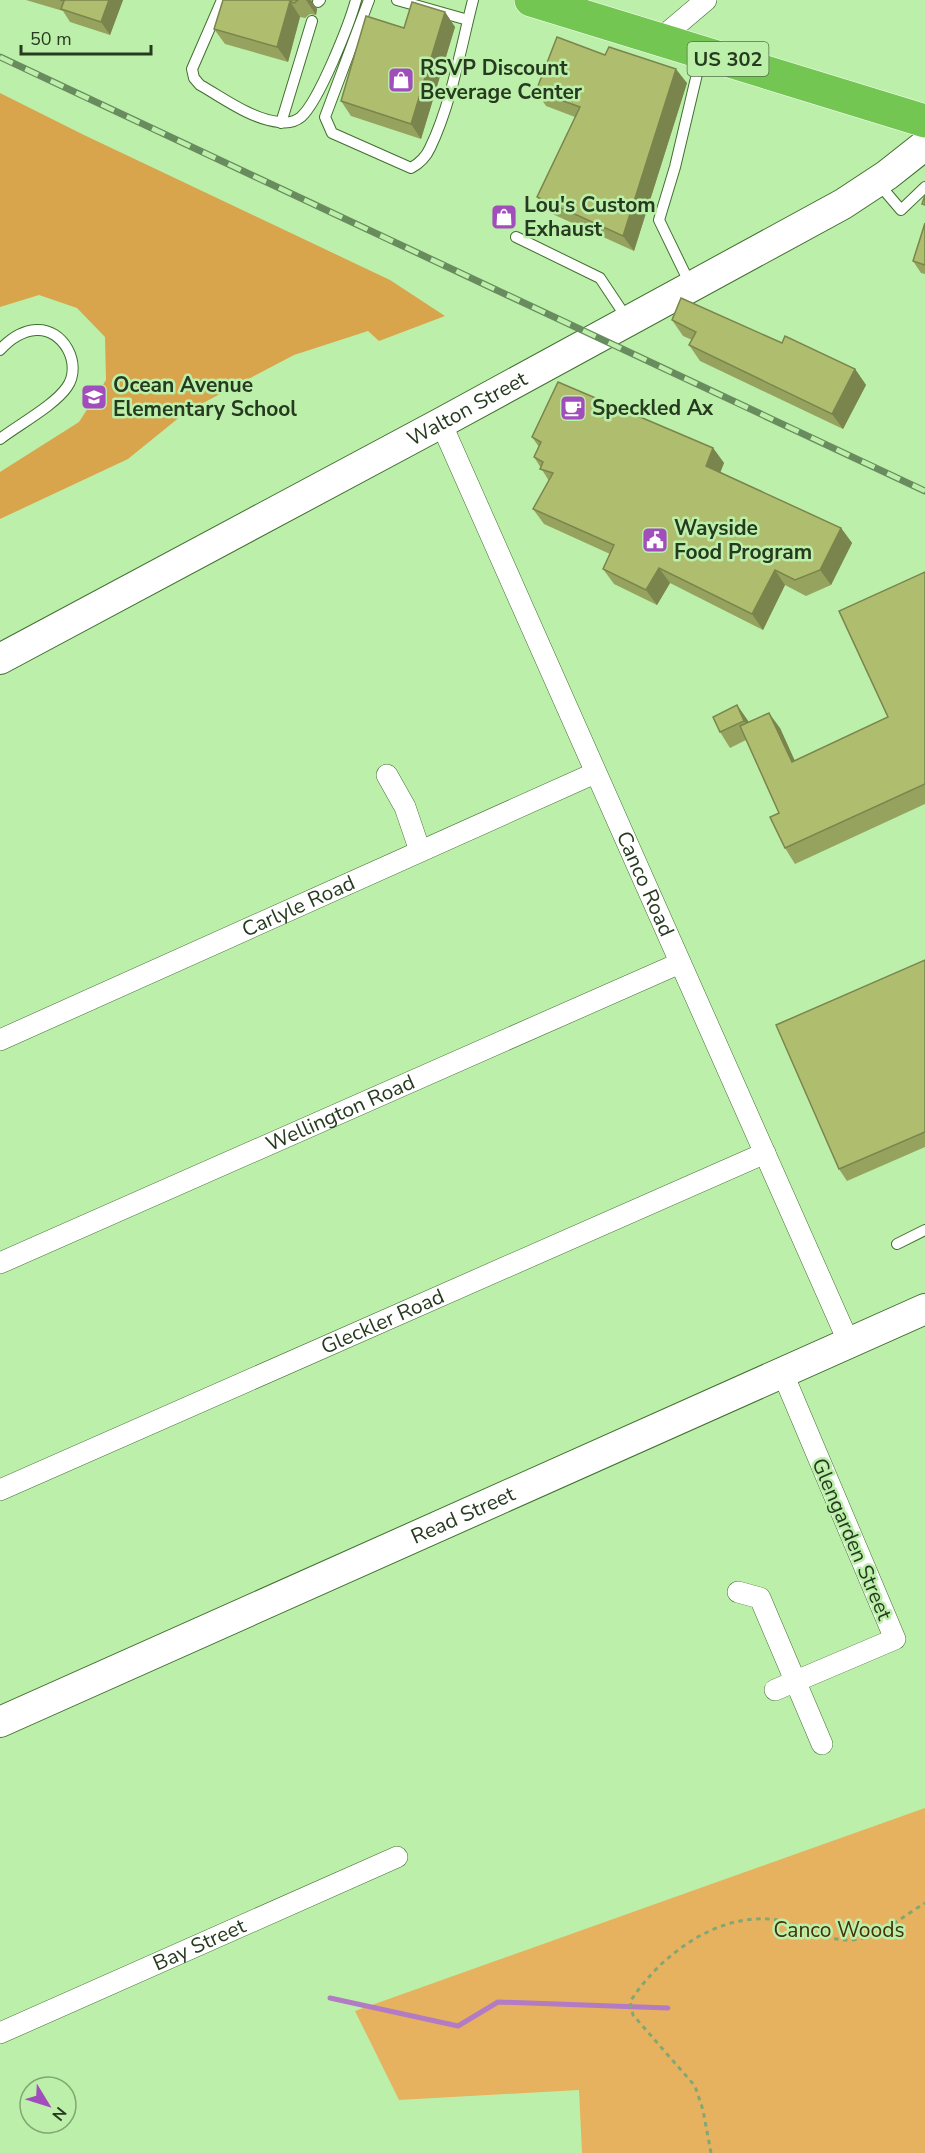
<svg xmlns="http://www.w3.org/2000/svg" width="925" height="2153" viewBox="0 0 925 2153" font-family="'Nunito Sans',sans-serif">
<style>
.green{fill:#e6b25f}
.forest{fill:#d8a44c}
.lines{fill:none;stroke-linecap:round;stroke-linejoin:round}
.stream{stroke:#b27bc4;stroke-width:5}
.lane-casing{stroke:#426f30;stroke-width:12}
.street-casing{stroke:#426f30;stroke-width:22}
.secondary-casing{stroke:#426f30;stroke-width:32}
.highway-casing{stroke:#fff;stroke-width:34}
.path{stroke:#81a873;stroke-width:3;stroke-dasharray:4.5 4.5;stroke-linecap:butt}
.lane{stroke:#fff;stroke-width:10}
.street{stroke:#fff;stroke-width:21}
.secondary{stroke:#fff;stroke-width:30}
.highway{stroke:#74c653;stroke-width:33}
.rail-casing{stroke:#698c5e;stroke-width:7}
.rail{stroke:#bcf0aa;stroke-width:4.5;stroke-dasharray:14;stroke-linecap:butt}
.wall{fill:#96a35f}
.shaded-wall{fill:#7a854d}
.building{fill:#afbe6e;stroke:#7a854d;stroke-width:1.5}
.labels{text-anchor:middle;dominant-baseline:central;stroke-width:5;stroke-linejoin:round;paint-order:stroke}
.shield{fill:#bcf0aa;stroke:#537149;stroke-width:1.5}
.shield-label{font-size:20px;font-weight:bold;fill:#263a1f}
.poi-label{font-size:21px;font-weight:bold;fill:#263a1f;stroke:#bcf0aa;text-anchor:start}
.street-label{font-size:21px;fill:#263a1f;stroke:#bcf0aa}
.park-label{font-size:21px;fill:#46300a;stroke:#bcf0aa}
</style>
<rect width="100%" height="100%" fill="#bcf0aa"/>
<path class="green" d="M925 1808V2153H582L579 2090 399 2100 355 2011Z"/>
<path class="forest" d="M0 93 84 135 390 280 445 316 379 341 368 331 294 355 186 412 128 459 0 519V472L79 422 106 380 105 337 77 308 39 295 0 307Z"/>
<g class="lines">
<path class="stream" d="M330 1998 458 2026 498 2002 668 2008"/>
<defs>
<path id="lane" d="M222 0 192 69 194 78 200 85C225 99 251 119 279 122 286 123 295 122 301 117 319 101 349 25 356 0
M369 0 325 117 332 133 411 168C420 163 426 157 430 148 451 105 461 47 473 0
M397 0 468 20
M318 2 320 0
M281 123 312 21
M878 183 901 210 925 187
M516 237 600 278 628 320
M691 286 659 220 675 167 701 57
M0 350C9 340 22 331 36 330 63 328 83 364 67 387 55 405 18 425 0 439
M897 1244 925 1230"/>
<g id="street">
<path d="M660 39 706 0"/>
<path id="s1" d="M441 423 849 1343"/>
<path d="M387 775 405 807 420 851"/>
<path id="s2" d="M0 1040 595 773"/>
<path id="s3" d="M0 1263 680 963"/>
<path id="s4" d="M0 1490 765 1153"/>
<path d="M738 1592 760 1598 822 1744"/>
<path d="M775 1690 895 1639 783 1374"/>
<path id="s5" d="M0 2033 397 1857"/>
</g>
<g id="secondary">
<path id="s6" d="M0 659 441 423 843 204 887 175 925 145"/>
<path id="s7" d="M0 1722 925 1309"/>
</g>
<path id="highway" d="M531 0 925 121"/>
</defs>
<use href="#lane" class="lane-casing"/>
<use href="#street" class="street-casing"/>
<use href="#secondary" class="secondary-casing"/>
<use href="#highway" class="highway-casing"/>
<path class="path" d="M711 2153 703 2110 695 2086 633 2015 630 2002C660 1954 723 1908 782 1921 806 1927 826 1941 852 1940 878 1939 903 1916 925 1903"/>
<use href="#lane" class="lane"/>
<use href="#street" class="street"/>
<use href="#secondary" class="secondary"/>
<use href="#highway" class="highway"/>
<defs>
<path id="rail" d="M0 57 925 491"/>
</defs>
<use href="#rail" class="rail-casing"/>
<use href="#rail" class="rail"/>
</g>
<path class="wall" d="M26 0H123L110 35 70 22 63 11Z
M223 0H311L317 9 316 15 310 14 305 18 300 17 288 62 225 44 214 29Z
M445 12 455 27 421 139 351 116 341 101 404 28Z
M605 55 687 83 634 251 548 212 537 197 575 117 546 106 536 91Z
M925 223V274L921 273 913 261Z
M672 320 782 343 855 369 866 385 843 429 700 361 689 345 692 340 683 336Z
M532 437 713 448 724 463 720 472 841 528 852 543 831 585 806 596 785 585 763 630 670 583 657 605 614 584 603 569 610 554 544 524 533 509 549 481 534 457 539 447Z
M925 572V804L795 864 785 848 779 813 746 740 730 748 720 732 737 705 749 722 780 728 795 761 888 717Z
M925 960V1147L847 1181 839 1169Z"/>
<path class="shaded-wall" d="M109 0H123L110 35 101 22Z
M306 0H311L317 9 316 15Z
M290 1 300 17 288 62 277 47Z
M445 12 455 27 421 139 411 124Z
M676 69 687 83 634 251 623 236Z
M855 369 866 385 843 429 832 414Z
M713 448 724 463 717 481 706 466Z
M841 528 852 543 831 585 820 570Z
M659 568 670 583 657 605 646 590Z
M775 570 785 585 763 630 752 614Z
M737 705 748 721 755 736 744 721Z
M769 713 780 728 802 777 792 762Z"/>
<path class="building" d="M60 0H109L101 22 61 9 64 1Z
M223 0H298L294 3 290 1 277 47 214 29Z
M412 2 445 12 411 124 341 101 366 16 404 28Z
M557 37 605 55 609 47 676 69 623 236 537 197 580 107 536 91Z
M925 195V205L922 204Z
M925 223V265L913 261Z
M681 298 782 343 785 336 855 369 832 414 689 345 696 332 672 320Z
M558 382 713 448 706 466 841 528 820 570 795 580 775 570 752 614 659 568 646 590 603 569 614 545 533 509 553 473 540 469 543 462 534 457 541 442 532 437Z
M925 572V784L785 848 770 817 779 813 740 726 769 713 792 762 888 717 839 611Z
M737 705 744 721 720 732 713 717Z
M925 960V1132L839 1169 776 1025Z"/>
<defs>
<symbol id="shop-square" viewBox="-11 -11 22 22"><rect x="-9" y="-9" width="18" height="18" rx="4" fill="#a14dbb" stroke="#bcf0aa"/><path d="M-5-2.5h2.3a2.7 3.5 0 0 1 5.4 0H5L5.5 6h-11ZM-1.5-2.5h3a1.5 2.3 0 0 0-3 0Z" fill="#fff"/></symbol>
<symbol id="school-square" viewBox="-11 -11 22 22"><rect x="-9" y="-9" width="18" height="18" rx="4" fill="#a14dbb" stroke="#bcf0aa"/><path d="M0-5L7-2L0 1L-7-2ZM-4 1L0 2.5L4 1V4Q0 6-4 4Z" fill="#fff"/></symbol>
<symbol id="cafe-square" viewBox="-11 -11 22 22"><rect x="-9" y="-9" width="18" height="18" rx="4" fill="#a14dbb" stroke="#bcf0aa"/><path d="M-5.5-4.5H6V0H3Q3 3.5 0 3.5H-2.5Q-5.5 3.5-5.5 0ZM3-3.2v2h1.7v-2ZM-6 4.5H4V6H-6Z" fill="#fff"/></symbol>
<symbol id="civic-square" viewBox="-11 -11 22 22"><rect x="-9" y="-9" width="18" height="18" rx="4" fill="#a14dbb" stroke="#bcf0aa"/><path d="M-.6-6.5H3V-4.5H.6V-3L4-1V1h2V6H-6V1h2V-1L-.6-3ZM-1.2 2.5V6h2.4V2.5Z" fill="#fff"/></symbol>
</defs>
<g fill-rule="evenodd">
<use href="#shop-square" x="386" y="65" width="30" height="30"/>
<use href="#shop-square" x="489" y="202" width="30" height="30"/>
<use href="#school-square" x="79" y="382" width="30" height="30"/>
<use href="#cafe-square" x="558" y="393" width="30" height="30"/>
<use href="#civic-square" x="640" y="525" width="30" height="30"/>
</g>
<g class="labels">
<rect class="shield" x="687.5" y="42" width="81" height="34" rx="4.5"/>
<g class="shield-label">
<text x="728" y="59">US 302</text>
</g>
<g class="poi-label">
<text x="420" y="68">RSVP Discount<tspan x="420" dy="24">Beverage Center</tspan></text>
<text x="524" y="205">Lou's Custom<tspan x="524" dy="24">Exhaust</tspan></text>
<text x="113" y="385">Ocean Avenue<tspan x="113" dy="24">Elementary School</tspan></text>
<text x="592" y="408">Speckled Ax</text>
<text x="674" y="528">Wayside<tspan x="674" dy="24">Food Program</tspan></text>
</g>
<g class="street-label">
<text stroke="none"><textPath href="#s6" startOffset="530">Walton Street</textPath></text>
<text stroke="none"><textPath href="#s1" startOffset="504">Canco Road</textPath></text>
<text stroke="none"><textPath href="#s2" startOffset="327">Carlyle Road</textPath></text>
<text stroke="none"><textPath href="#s3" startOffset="372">Wellington Road</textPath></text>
<text stroke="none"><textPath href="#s4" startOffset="418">Gleckler Road</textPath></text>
<text stroke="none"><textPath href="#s7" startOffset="507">Read Street</textPath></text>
<text transform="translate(852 1539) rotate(67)">Glengarden Street</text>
<text stroke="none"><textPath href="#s5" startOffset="218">Bay Street</textPath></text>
</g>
<g class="park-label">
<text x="839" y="1930">Canco Woods</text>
</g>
</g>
<g transform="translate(48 2105) rotate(128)"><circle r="28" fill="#bcf0aa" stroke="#80a772" stroke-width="1.5"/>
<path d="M0-4.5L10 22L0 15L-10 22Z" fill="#a14dbb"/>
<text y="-9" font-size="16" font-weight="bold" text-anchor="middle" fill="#263a1f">N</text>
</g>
<path d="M21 45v9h130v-9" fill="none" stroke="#263a1f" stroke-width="3"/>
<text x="30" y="45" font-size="18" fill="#263a1f" stroke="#bcf0aa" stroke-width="4.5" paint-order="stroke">50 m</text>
</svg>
